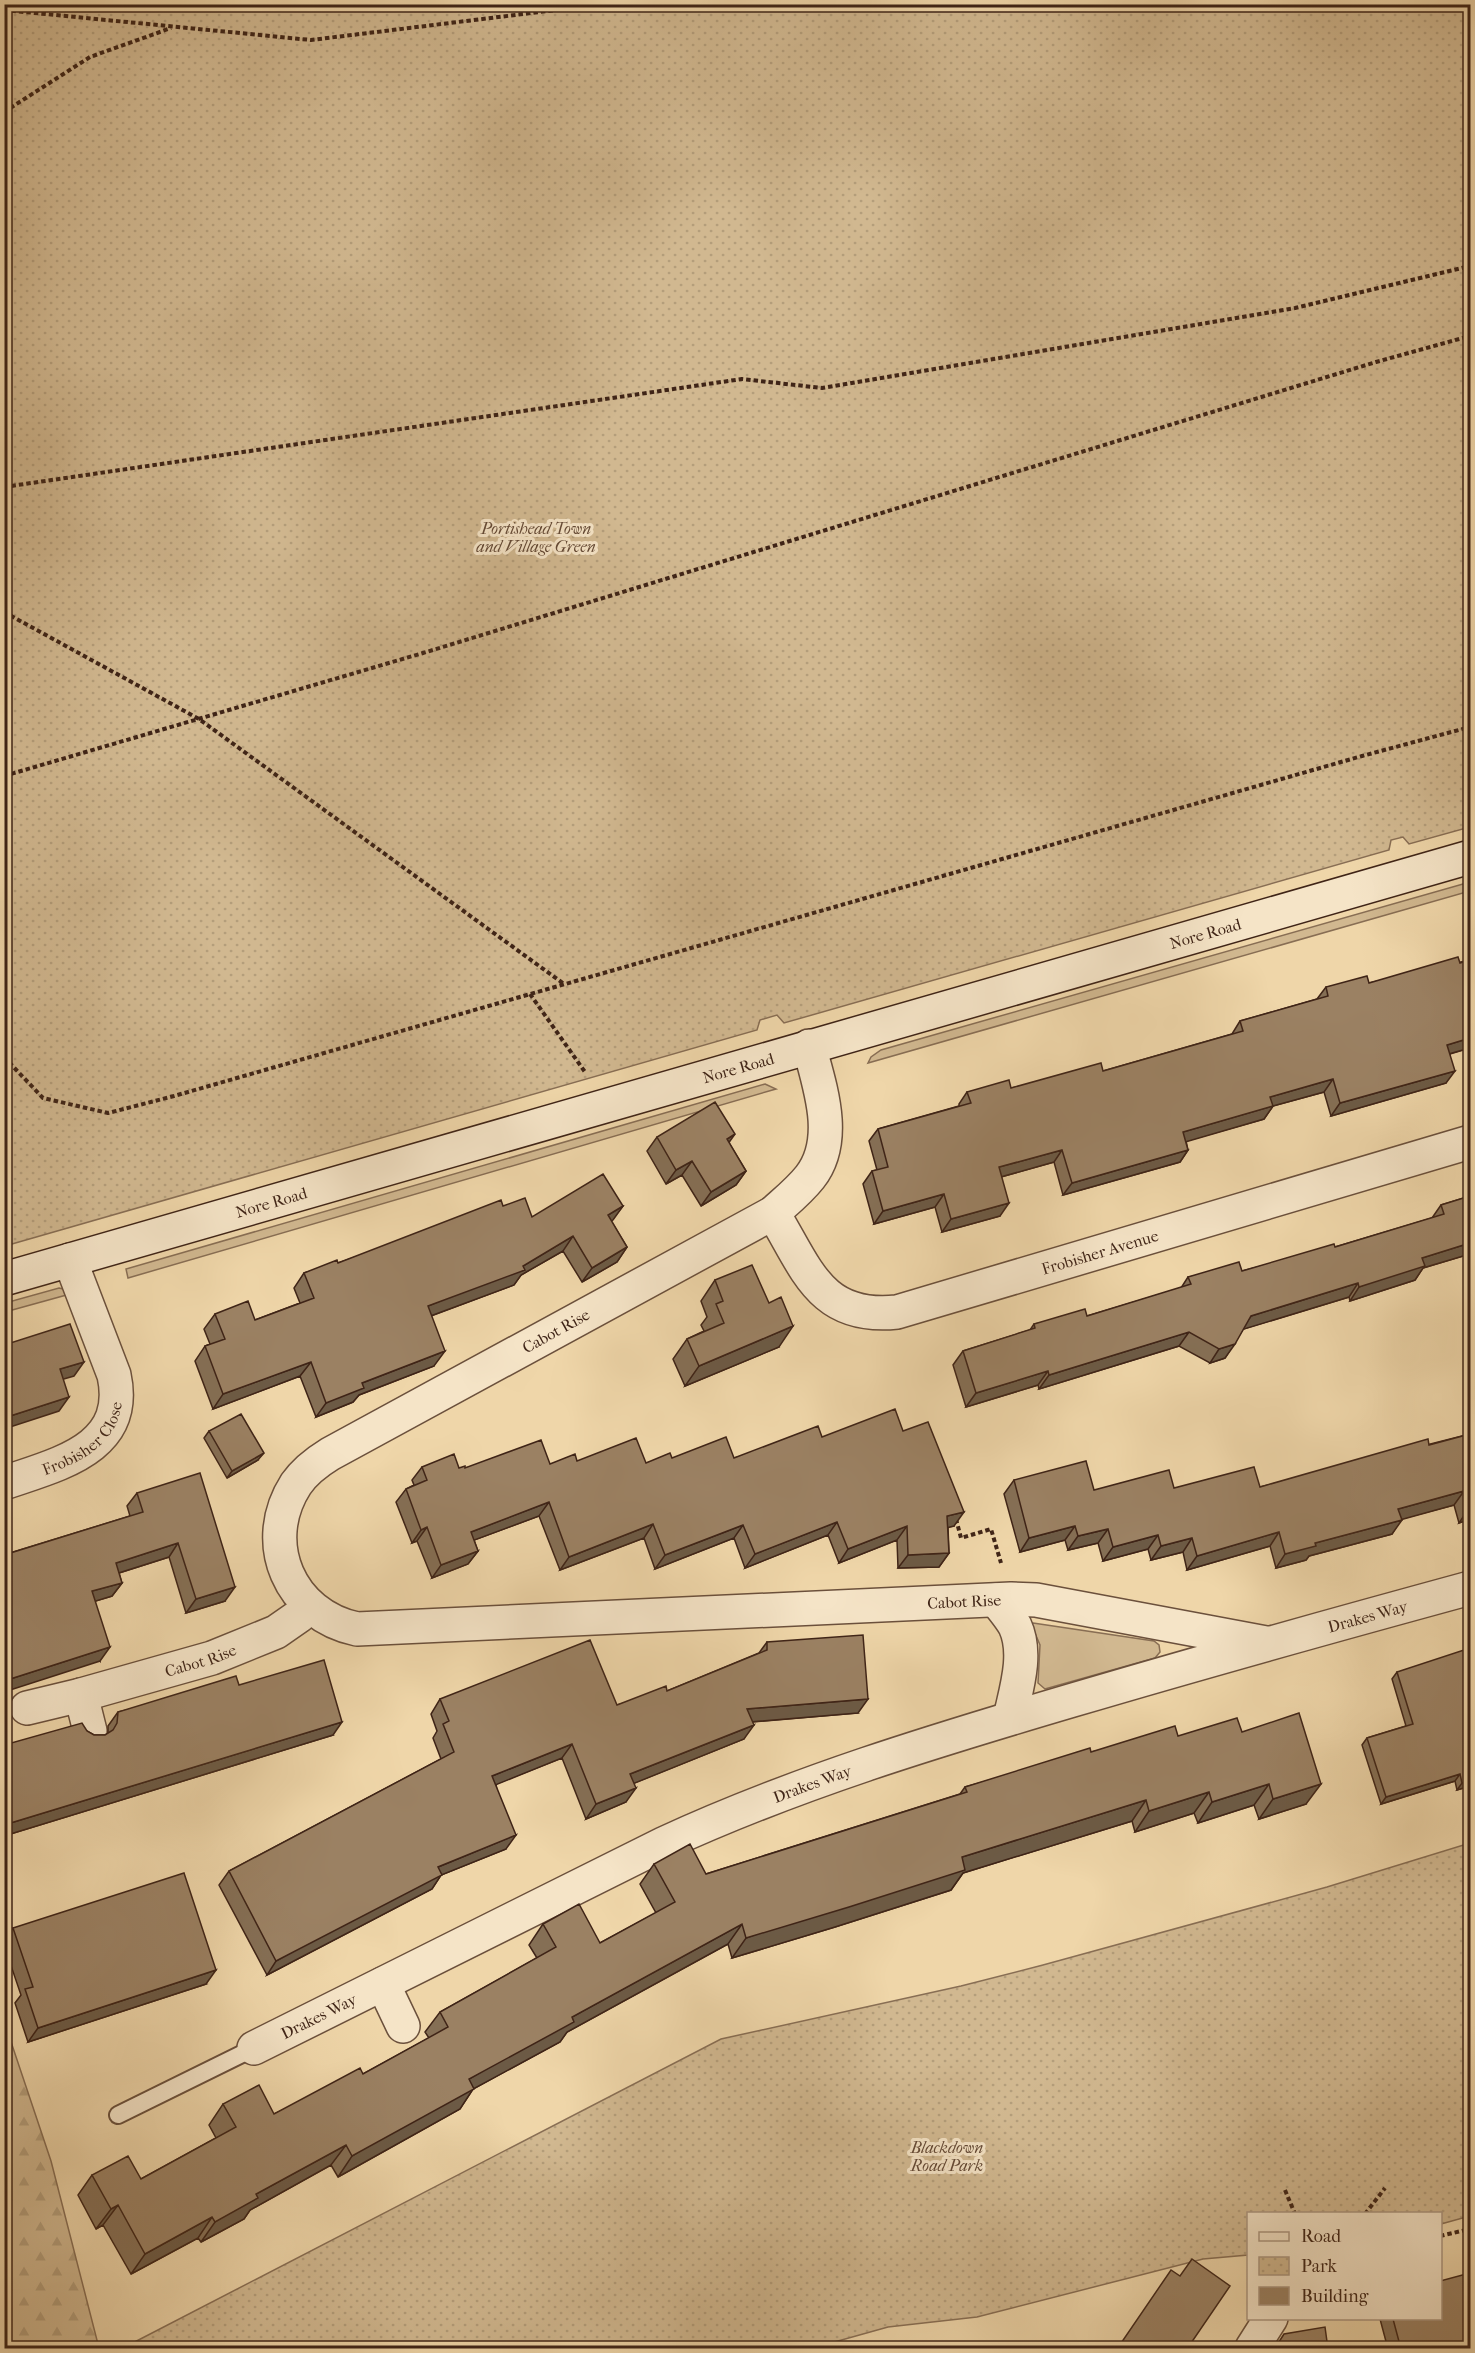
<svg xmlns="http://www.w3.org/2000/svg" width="1475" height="2353" viewBox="0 0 1475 2353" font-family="'IM FELL French Canon',serif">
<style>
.green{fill:#d1b890;stroke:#886e54;stroke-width:1.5}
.forest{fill:url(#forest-firs);stroke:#886e54;stroke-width:1.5}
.park{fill:url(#park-dots);stroke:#886e54;stroke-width:1.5}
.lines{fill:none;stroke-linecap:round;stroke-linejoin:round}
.lane-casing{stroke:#6b503c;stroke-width:20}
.street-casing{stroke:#6b503c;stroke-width:36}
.secondary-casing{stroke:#3f2417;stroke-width:36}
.path{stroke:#3f2417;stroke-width:4;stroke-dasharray:4.5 3;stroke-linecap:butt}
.lane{stroke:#f5e4c7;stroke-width:16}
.street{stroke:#f5e4c7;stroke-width:33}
.secondary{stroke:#f5e4c7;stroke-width:33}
.wall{fill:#856f55;stroke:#3f2417;stroke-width:1.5}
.shaded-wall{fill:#6c5a45;stroke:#3f2417;stroke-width:1.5}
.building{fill:#9b8163;stroke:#3f2417;stroke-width:1.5}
.labels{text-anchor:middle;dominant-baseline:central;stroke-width:6;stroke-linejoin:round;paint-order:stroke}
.park-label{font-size:16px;font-style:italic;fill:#644935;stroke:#f5e4c7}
.street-label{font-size:16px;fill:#3f2417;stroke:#f5e4c7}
</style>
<defs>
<pattern id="forest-firs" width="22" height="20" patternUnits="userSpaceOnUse" patternTransform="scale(1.5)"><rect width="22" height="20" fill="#d1b890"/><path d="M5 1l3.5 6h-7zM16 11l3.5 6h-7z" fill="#b49e7b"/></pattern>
<pattern id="park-dots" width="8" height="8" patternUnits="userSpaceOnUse" patternTransform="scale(1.5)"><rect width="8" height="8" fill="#d1b890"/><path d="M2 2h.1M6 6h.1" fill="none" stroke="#b49e7b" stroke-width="1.8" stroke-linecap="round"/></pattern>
</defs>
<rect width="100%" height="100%" fill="#efd6a9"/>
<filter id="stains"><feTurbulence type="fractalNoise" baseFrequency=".00333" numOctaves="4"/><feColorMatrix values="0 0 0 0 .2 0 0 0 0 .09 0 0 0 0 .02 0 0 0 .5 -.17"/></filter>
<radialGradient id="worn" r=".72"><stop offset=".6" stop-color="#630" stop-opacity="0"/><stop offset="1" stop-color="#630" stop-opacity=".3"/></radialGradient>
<path class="green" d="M1470 882V891L868 1063 871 1057 881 1050Z
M765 1084 776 1089 128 1278 126 1269Z
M59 1288 67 1290 70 1294 5 1312V1303Z
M1033 1623 1154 1641 1159 1645 1160 1652 1155 1658 1045 1689 1038 1683 1040 1645 1031 1624Z"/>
<path class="forest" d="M4 2021 51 2161 99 2348H5Z"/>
<path class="park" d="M5 4 1470 5V827L1409 844 1403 837 1391 840 1389 850 784 1023 777 1015 760 1020 757 1030 5 1246Z
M1470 1843V2216L1441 2224 1440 2214H1248V2255L1203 2259 977 2317 888 2327 813 2348H123L721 2039 961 1986 1043 1965 1327 1887Z"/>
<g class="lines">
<defs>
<path id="lane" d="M118 2115 254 2048"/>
<g id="street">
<path id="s1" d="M809 1046C820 1087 839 1140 810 1177 799 1191 785 1202 773 1213L330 1454C317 1462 305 1471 296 1484 258 1543 290 1615 357 1629L1011 1599 1036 1600 1266 1643"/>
<path id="s2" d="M773 1213C807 1269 820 1320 897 1312L1470 1142"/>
<path id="s3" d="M4 1483C58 1464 130 1449 114 1375L70 1260"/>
<path d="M996 1600C1002 1608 1010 1617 1015 1626 1028 1654 1016 1690 1010 1718"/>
<path d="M81 1695 90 1731"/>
<path id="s4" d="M27 1708 81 1695 212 1658 276 1632 299 1616 308 1604"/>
<path d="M383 1984 403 2026"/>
<path id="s5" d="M254 2048 663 1844C795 1783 934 1741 1073 1700 1205 1661 1338 1624 1470 1588"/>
<path d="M1252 2348 1271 2318"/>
</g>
<g id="secondary">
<path id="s6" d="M4 1279 1470 857"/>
</g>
</defs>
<use href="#lane" class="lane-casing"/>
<use href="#street" class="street-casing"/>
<use href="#secondary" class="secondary-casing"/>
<path class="path" d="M4 10 311 40 605 4
M4 112 90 57 171 28
M4 487 742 379 822 388 1295 308 1470 266
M4 612 199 719 564 984
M4 776 423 653 1376 362 1470 336
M530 994 585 1072
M4 1057 43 1098 108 1113 174 1096 1362 756 1470 727
M956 1519 961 1538 991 1529 1001 1563
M1285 2190 1295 2214
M1365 2214 1385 2188
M1440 2236 1470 2229"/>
<use href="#lane" class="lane"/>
<use href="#street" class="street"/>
<use href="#secondary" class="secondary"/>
</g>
<path class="wall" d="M1470 960V1048L1450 1054 1446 1083 1331 1116 1324 1092 1273 1106 1264 1119 1186 1141 1188 1150 1180 1162 1063 1195 1054 1162 1001 1177 1000 1216 942 1232 935 1207 874 1224 863 1184 872 1171 877 1170 869 1141 878 1129 959 1106V1104L967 1092 1011 1088 1103 1071 1232 1034 1240 1021 1317 999 1326 987 1369 983Z
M657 1137 729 1143 746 1171 736 1185 701 1206 682 1175 666 1184 647 1151Z
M1470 1196V1254L1423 1268 1415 1280 1350 1301 1349 1297 1243 1329 1225 1358 1210 1363 1179 1346 1039 1389 1038 1385 966 1407 953 1365 963 1351 1030 1330 1034 1324 1087 1316 1181 1288 1188 1277 1242 1271 1335 1247 1432 1218 1441 1205Z
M503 1206 532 1217 623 1206 611 1221 627 1247 617 1262 582 1282 563 1251 521 1275 514 1285 431 1316 434 1366 359 1395 353 1402 316 1417 300 1376 213 1409 195 1361 205 1346 210 1344 204 1329 215 1314 255 1320 300 1303 294 1288 304 1273 338 1263Z
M715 1280 779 1347 685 1386 673 1359 687 1339 704 1331 701 1325 707 1317 701 1301Z
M209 1431 258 1460 227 1478 204 1438Z
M903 1431 954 1526 948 1527 949 1553 939 1567 898 1568 897 1540 839 1563 828 1535 745 1568 734 1538 655 1569 644 1538 560 1570 539 1516 474 1540 478 1551 468 1564 432 1578 417 1541 412 1543 396 1502 406 1489 414 1485 412 1480 422 1467 459 1468 550 1464 577 1461 646 1463 672 1458H734L822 1437Z
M1470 1434V1519L1459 1523 1454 1505 1401 1519 1392 1534 1309 1556 1306 1560 1276 1568 1270 1546 1187 1570 1183 1552 1151 1560 1148 1549 1103 1561 1098 1543 1068 1550 1065 1540 1020 1552 1004 1494 1014 1480 1094 1490 1174 1488 1260 1487Z
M137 1493 225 1601 186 1613 169 1557 119 1573 122 1583 112 1596 95 1601 100 1661 7 1554 130 1516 127 1506Z
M767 1642 858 1713 752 1722 744 1739 634 1783 626 1802 586 1819 562 1758 496 1784 506 1849 441 1875 432 1889 267 1975 219 1885 229 1871 441 1759 433 1738 437 1731 431 1714 440 1699 617 1705 667 1691 759 1653Z
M1397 1672 1470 1786 1457 1790 1455 1781 1381 1804 1362 1745 1367 1738 1406 1726 1392 1679Z
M239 1685 333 1735 4 1836V1745L87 1731 94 1735H105L108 1733V1726L118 1712Z
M1242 1732 1306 1804 1259 1819 1254 1805 1198 1823 1194 1813 1135 1832 1132 1821 963 1873 951 1890 835 1927 732 1958 728 1944 567 2032 560 2042 473 2089 460 2109 338 2177 331 2165 250 2210 244 2219 201 2242 198 2238 131 2274 103 2225 96 2229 78 2195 92 2175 141 2179 216 2138 209 2125 223 2104 274 2114 363 2074 429 2038 425 2032 440 2012 537 1958 529 1945 543 1924 600 1943 656 1913 640 1884 654 1864 706 1874 960 1794 965 1787 1091 1752 1178 1736Z
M13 1928 206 1984 28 2042 15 2003 21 1995 4 1945V1940Z
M1380 2319H1440L1470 2349H1388Z"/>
<path class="shaded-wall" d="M1470 1038V1048L1438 1057 1447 1045Z
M1455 1071 1446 1083 1331 1116 1340 1103Z
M1333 1079 1324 1092 1262 1109 1270 1097Z
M1273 1106 1264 1119 1175 1145 1183 1132Z
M735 1134 725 1148 727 1139Z
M1062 1150 1054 1162 990 1180 999 1167Z
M1188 1150 1180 1162 1063 1195 1072 1183Z
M692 1161 682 1175 666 1184 676 1170Z
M746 1171 736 1185 701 1206 711 1192Z
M944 1194 935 1207 874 1224 883 1211Z
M1009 1203 1000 1216 942 1232 951 1219Z
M623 1206 613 1220 598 1230 608 1215Z
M573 1236 563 1251 521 1275 514 1285 417 1321 428 1306 523 1266Z
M1470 1243V1254L1423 1268 1415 1280 1350 1301 1359 1287 1422 1258Z
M627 1247 617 1262 582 1282 592 1268Z
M1358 1283 1349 1297 1241 1330 1251 1316Z
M793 1326 779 1347 685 1386 699 1366Z
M1189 1332 1179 1346 1039 1389 1049 1375Z
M1235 1344 1225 1358 1210 1363 1219 1349Z
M445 1351 434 1366 359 1395 353 1402 316 1417 326 1403 362 1383Z
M84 1362 74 1376 50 1383 60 1369Z
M311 1362 300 1376 213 1409 223 1394Z
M1048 1371 1038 1385 966 1407 976 1393Z
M69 1397 59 1411 4 1429V1418Z
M264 1453 258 1460 227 1478 232 1471Z
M1464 1491 1454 1505 1389 1523 1398 1509Z
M549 1502 539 1516 461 1545 471 1532Z
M1469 1508H1470V1519L1459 1523Z
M964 1512 954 1526 938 1530 947 1516Z
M1402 1520 1392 1534 1309 1556 1306 1560 1276 1568 1285 1554 1315 1543Z
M837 1522 828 1535 745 1568 755 1554Z
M653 1524 644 1538 560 1570 569 1557Z
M743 1525 734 1538 655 1569 665 1555Z
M907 1526 897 1540 839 1563 848 1549Z
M1075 1526 1065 1540 1020 1552 1029 1538Z
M427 1527 417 1541 412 1543 421 1530Z
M1108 1529 1098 1543 1068 1550 1078 1536Z
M1279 1532 1270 1546 1187 1570 1197 1556Z
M1158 1535 1148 1549 1103 1561 1113 1547Z
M1192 1538 1183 1552 1151 1560 1161 1546Z
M178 1543 169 1557 106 1577 116 1563Z
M478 1551 468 1564 432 1578 441 1565Z
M949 1553 939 1567 898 1568 908 1555Z
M122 1583 112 1596 83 1605 92 1591Z
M235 1587 225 1601 186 1613 196 1599Z
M110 1647 100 1661 4 1692V1681Z
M868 1699 858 1713 737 1723 747 1709Z
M342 1722 333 1735 4 1836V1825Z
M754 1725 744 1739 620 1789 630 1774Z
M572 1744 562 1758 483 1790 492 1776Z
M1460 1774 1455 1781 1381 1804 1386 1797Z
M1470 1780V1786L1457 1790 1462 1783Z
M1269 1784 1254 1805 1198 1823 1212 1802Z
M1321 1784 1306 1804 1259 1819 1273 1799Z
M636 1788 626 1802 586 1819 596 1804Z
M1209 1792 1194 1813 1135 1832 1149 1811Z
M1146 1800 1132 1821 963 1873 951 1890 835 1927 732 1958 746 1938 962 1857Z
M516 1835 506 1849 441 1875 432 1889 267 1975 276 1961 438 1867Z
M742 1924 728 1944 567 2032 560 2042 473 2089 460 2109 338 2177 352 2156 469 2079 572 2017Z
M216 1970 206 1984 28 2042 38 2028Z
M346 2145 331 2165 250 2210 244 2219 201 2242 215 2222 256 2194Z
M118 2205 103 2225 96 2229 111 2209Z
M212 2217 198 2238 131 2274 145 2254Z"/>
<path class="building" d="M1458 957 1460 963 1470 960V1038L1447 1045 1455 1071 1340 1103 1333 1079 1270 1097 1273 1106 1183 1132 1188 1150 1072 1183 1062 1150 999 1167 1009 1203 951 1219 944 1194 883 1211 872 1171 888 1167 878 1129 971 1103 967 1092 1009 1080 1011 1088 1101 1063 1103 1071 1243 1031 1240 1021 1328 996 1326 987 1367 976 1369 983Z
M715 1102 735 1134 727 1139 746 1171 711 1192 692 1161 676 1170 657 1137Z
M603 1174 623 1206 608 1215 627 1247 592 1268 573 1236 523 1266 525 1270 428 1306 445 1351 362 1383 364 1388 326 1403 311 1362 223 1394 205 1346 225 1339 215 1314 248 1301 255 1320 314 1298 304 1273 337 1260 338 1263 501 1200 503 1206 525 1198 532 1217Z
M1470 1196V1243L1422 1258 1425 1266 1359 1287 1358 1283 1251 1316 1235 1344 1219 1349 1189 1332 1049 1375 1048 1371 976 1393 963 1351 1035 1328 1034 1324 1085 1309 1087 1316 1191 1284 1188 1277 1239 1262 1242 1271 1334 1244 1335 1247 1444 1214 1441 1205Z
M752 1265 769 1303 781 1297 793 1326 699 1366 687 1339 724 1323 716 1304 723 1301 715 1280Z
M70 1324 84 1362 60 1369 69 1397 4 1418V1345Z
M895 1409 903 1431 928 1422 964 1512 947 1516 949 1553 908 1555 907 1526 848 1549 837 1522 755 1554 743 1525 665 1555 653 1524 569 1557 549 1502 471 1532 478 1551 441 1565 427 1527 421 1530 406 1489 427 1480 422 1467 454 1454 459 1468 465 1466V1468L541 1440 550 1464 575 1454 577 1461 636 1438 646 1463 670 1453 672 1458 726 1437 734 1458 818 1426 822 1437Z
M241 1414 264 1453 232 1471 209 1431Z
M1470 1434V1508H1469L1464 1491 1398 1509 1402 1520 1315 1543 1316 1546 1285 1554 1279 1532 1197 1556 1192 1538 1161 1546 1158 1535 1113 1547 1108 1529 1078 1536 1075 1526 1029 1538 1014 1480 1086 1461 1094 1490 1169 1470 1174 1488 1254 1467 1260 1487 1428 1439 1429 1445Z
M200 1473 235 1587 196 1599 178 1543 116 1563 122 1583 92 1591 110 1647 4 1681V1546L7 1554 143 1512 137 1493Z
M863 1635 868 1699 747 1709 754 1725 630 1774 636 1788 596 1804 572 1744 492 1776 516 1835 438 1867 442 1875 276 1961 229 1871 454 1752 443 1724 449 1721 440 1699 590 1640 617 1705 666 1686 667 1691 767 1650V1642Z
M1470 1648V1780L1462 1783 1460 1774 1386 1797 1367 1738 1413 1724 1397 1672Z
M324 1660 342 1722 4 1825V1745L82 1723 87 1731 94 1735H105L113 1730 117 1723 118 1712 236 1676 239 1685Z
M1299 1713 1321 1784 1273 1799 1269 1784 1212 1802 1209 1792 1149 1811 1146 1800 962 1857 965 1870 849 1907 746 1938 742 1924 572 2017 574 2022 469 2079 474 2089 352 2156 346 2145 256 2194 258 2198 215 2222 212 2217 145 2254 118 2205 111 2209 92 2175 128 2156 141 2179 236 2127 223 2104 259 2085 274 2114 360 2068 363 2074 448 2027 440 2012 556 1947 543 1924 579 1904 600 1943 675 1902 654 1864 690 1844 706 1874 967 1792 965 1787 1090 1748 1091 1752 1175 1726 1178 1736 1237 1718 1242 1732Z
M184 1873 216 1970 38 2028 25 1989 33 1987 13 1928Z
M1192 2259 1230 2286 1187 2349H1117L1171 2270 1180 2276Z
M1470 2273V2349H1401L1393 2319H1440V2281Z
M1325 2327 1328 2349H1278L1277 2345 1284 2334Z"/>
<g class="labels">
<g class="park-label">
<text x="536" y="528">Portishead Town<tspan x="536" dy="18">and Village Green</tspan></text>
<text x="947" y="2147">Blackdown<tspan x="947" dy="18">Road Park</tspan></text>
</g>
<g class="street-label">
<text stroke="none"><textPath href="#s6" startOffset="1250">Nore Road</textPath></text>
<text stroke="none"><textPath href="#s6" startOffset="764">Nore Road</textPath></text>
<text stroke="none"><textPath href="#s6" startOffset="278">Nore Road</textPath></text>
<text stroke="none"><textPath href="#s2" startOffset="384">Frobisher Avenue</textPath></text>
<text transform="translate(556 1331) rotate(-29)">Cabot Rise</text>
<text stroke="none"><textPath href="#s3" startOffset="94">Frobisher Close</textPath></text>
<text stroke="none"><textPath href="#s1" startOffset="1532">Cabot Rise</textPath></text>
<text stroke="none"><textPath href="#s5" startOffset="1198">Drakes Way</textPath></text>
<text stroke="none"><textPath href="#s4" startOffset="180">Cabot Rise</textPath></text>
<text stroke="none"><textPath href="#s5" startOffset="618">Drakes Way</textPath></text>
<text stroke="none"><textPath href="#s5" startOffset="72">Drakes Way</textPath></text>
</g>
</g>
<rect width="1475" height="2353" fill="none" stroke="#efd6a9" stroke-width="24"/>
<rect x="6" y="6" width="1463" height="2341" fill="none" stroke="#3f2417" stroke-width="3"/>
<rect x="12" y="12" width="1451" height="2329" fill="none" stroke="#3f2417" stroke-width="1.5"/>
<rect x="1247" y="2212" width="195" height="108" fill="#f5e4c7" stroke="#ac9781" stroke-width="1.5"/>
<rect x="1259" y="2232" width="30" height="9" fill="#f5e4c7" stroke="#ac9781" stroke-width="1.5"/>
<text x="1301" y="2242" font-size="18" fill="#3f2417">Road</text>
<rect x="1259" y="2257" width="30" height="18" fill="url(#park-dots)" stroke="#ac9781" stroke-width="1.5"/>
<text x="1301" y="2272" font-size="18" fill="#3f2417">Park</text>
<rect x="1259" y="2287" width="30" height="18" fill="#9b8163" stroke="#ac9781" stroke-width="1.5"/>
<text x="1301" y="2302" font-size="18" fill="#3f2417">Building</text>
<rect width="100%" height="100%" filter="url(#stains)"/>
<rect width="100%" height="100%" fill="url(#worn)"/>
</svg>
